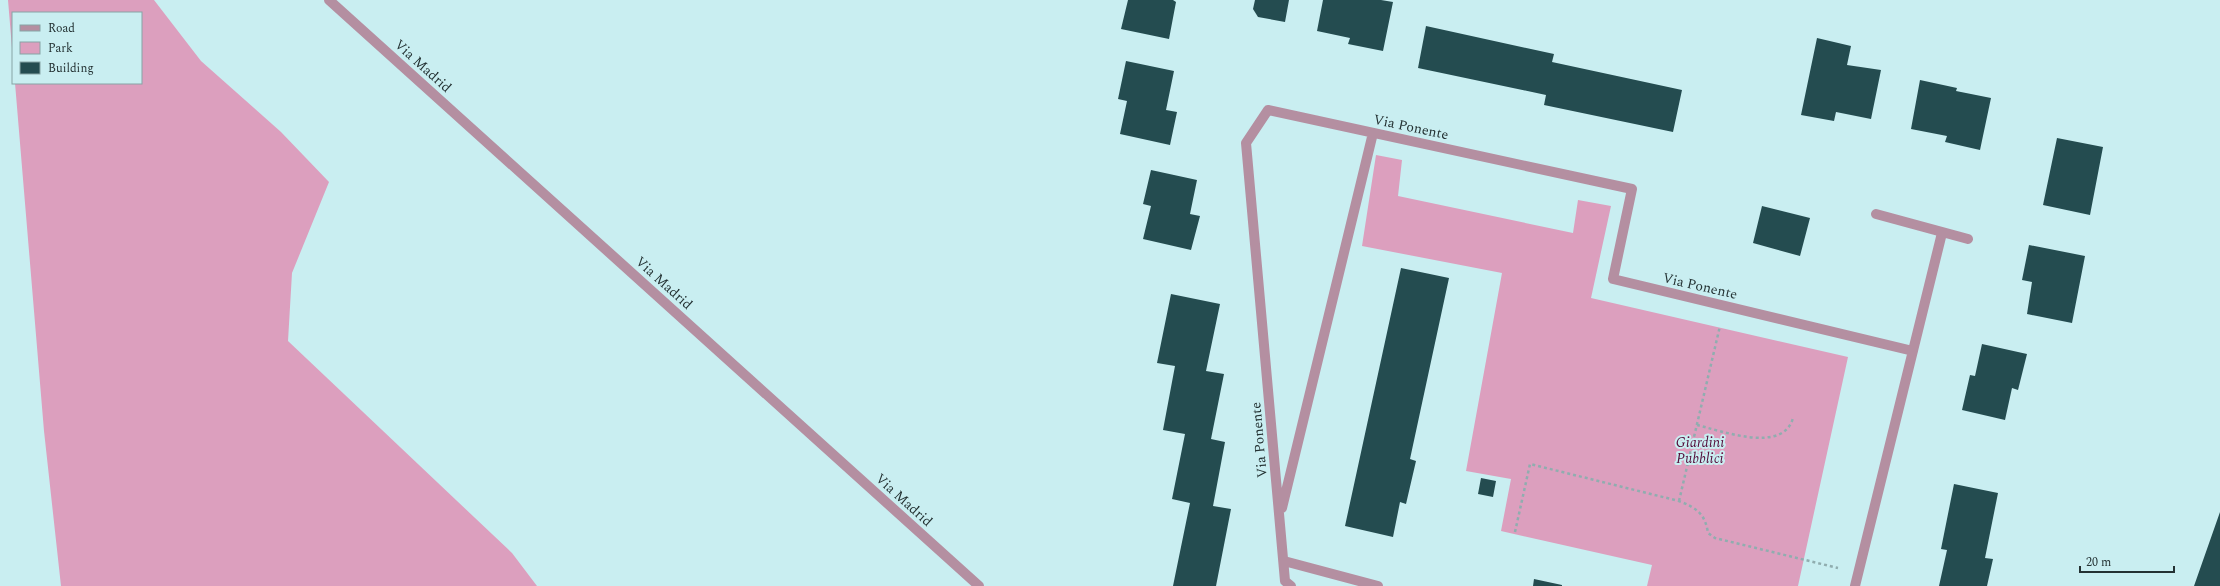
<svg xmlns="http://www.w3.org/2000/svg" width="2220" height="586" viewBox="0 0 2220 586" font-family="Spectral,serif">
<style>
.green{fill:#dc9fbe}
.building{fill:#244c50}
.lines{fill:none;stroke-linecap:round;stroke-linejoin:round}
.path{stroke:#90adaf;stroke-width:2.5;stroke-dasharray:3 3;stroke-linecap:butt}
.minor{stroke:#b48fa1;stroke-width:10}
.labels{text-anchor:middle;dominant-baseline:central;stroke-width:4;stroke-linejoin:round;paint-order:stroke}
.street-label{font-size:14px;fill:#243233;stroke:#c9eef1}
.park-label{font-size:14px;font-style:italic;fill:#540b39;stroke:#c9eef1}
</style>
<rect width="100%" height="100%" fill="#c9eef1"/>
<path class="green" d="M8 0H154L201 61 281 132 329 182 292 273 288 341 512 553 537 586H61L44 431 15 83H141V13H13V60Z
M1376 155 1402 160 1398 196 1573 233 1578 200 1611 206 1591 298 1848 357 1798 586H1647L1652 565 1501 531 1511 479 1466 471 1502 273 1362 246Z"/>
<path class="building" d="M1128 0H1173L1176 2 1169 39 1121 29Z
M1255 0H1289L1285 22 1258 17 1253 9Z
M1323 0H1381L1393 2 1383 51 1348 44 1350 38 1317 31Z
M1426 26 1554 54 1552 62 1682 90 1673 132 1544 105 1546 95 1418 68Z
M1817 38 1851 46 1847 65 1881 70 1871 119 1836 112 1834 121 1801 115Z
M1126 61 1174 71 1166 110 1177 112 1170 145 1120 134 1127 101 1118 99Z
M1920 80 1957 88 1956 91 1991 98 1980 150 1945 142 1947 136 1911 129Z
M2057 138 2103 147 2090 215 2043 205Z
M1151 170 1197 180 1190 214 1200 216 1191 250 1143 239 1151 206 1143 204Z
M1762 206 1810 218 1800 256 1753 243Z
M2029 245 2085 256 2072 323 2027 314 2032 282 2022 280Z
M1401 268 1449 278 1410 459 1416 461 1406 504 1400 502 1393 537 1345 526Z
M1171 294 1220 304 1206 371 1224 374 1211 439 1225 442 1213 506 1231 509 1216 586H1173L1190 503 1172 499 1185 434 1163 430 1175 366 1157 363Z
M1982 344 2027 354 2018 390 2012 388 2005 420 1962 410 1970 375 1975 376Z
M1481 478 1496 481 1493 497 1478 494Z
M1954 484 1998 493 1985 558 1993 559 1987 586H1939L1947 550 1941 549Z
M2220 512V586H2194Z
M1534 579 1562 585V586H1533Z"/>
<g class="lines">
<path class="path" d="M1697 425C1722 431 1783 454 1793 418
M1679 501 1720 326
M1515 532 1530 464 1679 501C1696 508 1705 513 1708 533L1715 538 1838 568"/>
<path class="minor" d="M329 0 979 586
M1876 214 1968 239
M1282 508 1373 133
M1284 561 1378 586
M1291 586 1285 581 1246 143 1268 110 1632 189 1613 279 1913 351
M1855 586 1942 233"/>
</g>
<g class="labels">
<g class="street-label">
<text transform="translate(423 66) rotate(42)">Via Madrid</text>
<text transform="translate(1411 127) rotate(12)">Via Ponente</text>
<text transform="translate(664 283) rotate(42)">Via Madrid</text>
<text transform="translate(1700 286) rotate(13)">Via Ponente</text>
<text transform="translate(1259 440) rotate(-95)">Via Ponente</text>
<text transform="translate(904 500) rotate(42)">Via Madrid</text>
</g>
<g class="park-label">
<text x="1700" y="442">Giardini<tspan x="1700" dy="16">Pubblici</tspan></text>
</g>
</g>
<rect x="12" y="12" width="130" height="72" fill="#c9eef1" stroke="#87a3a5"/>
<rect x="20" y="25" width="20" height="6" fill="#b48fa1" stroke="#87a3a5"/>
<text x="48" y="32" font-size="12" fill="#243233">Road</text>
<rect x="20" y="42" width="20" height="12" fill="#dc9fbe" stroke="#87a3a5"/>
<text x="48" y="52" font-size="12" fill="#243233">Park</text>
<rect x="20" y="62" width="20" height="12" fill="#244c50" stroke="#87a3a5"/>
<text x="48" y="72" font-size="12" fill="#243233">Building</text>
<path d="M2080 566v6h94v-6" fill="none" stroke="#243233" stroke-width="2"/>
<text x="2086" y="566" font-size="12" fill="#243233" stroke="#c9eef1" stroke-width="3" paint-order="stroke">20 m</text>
</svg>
